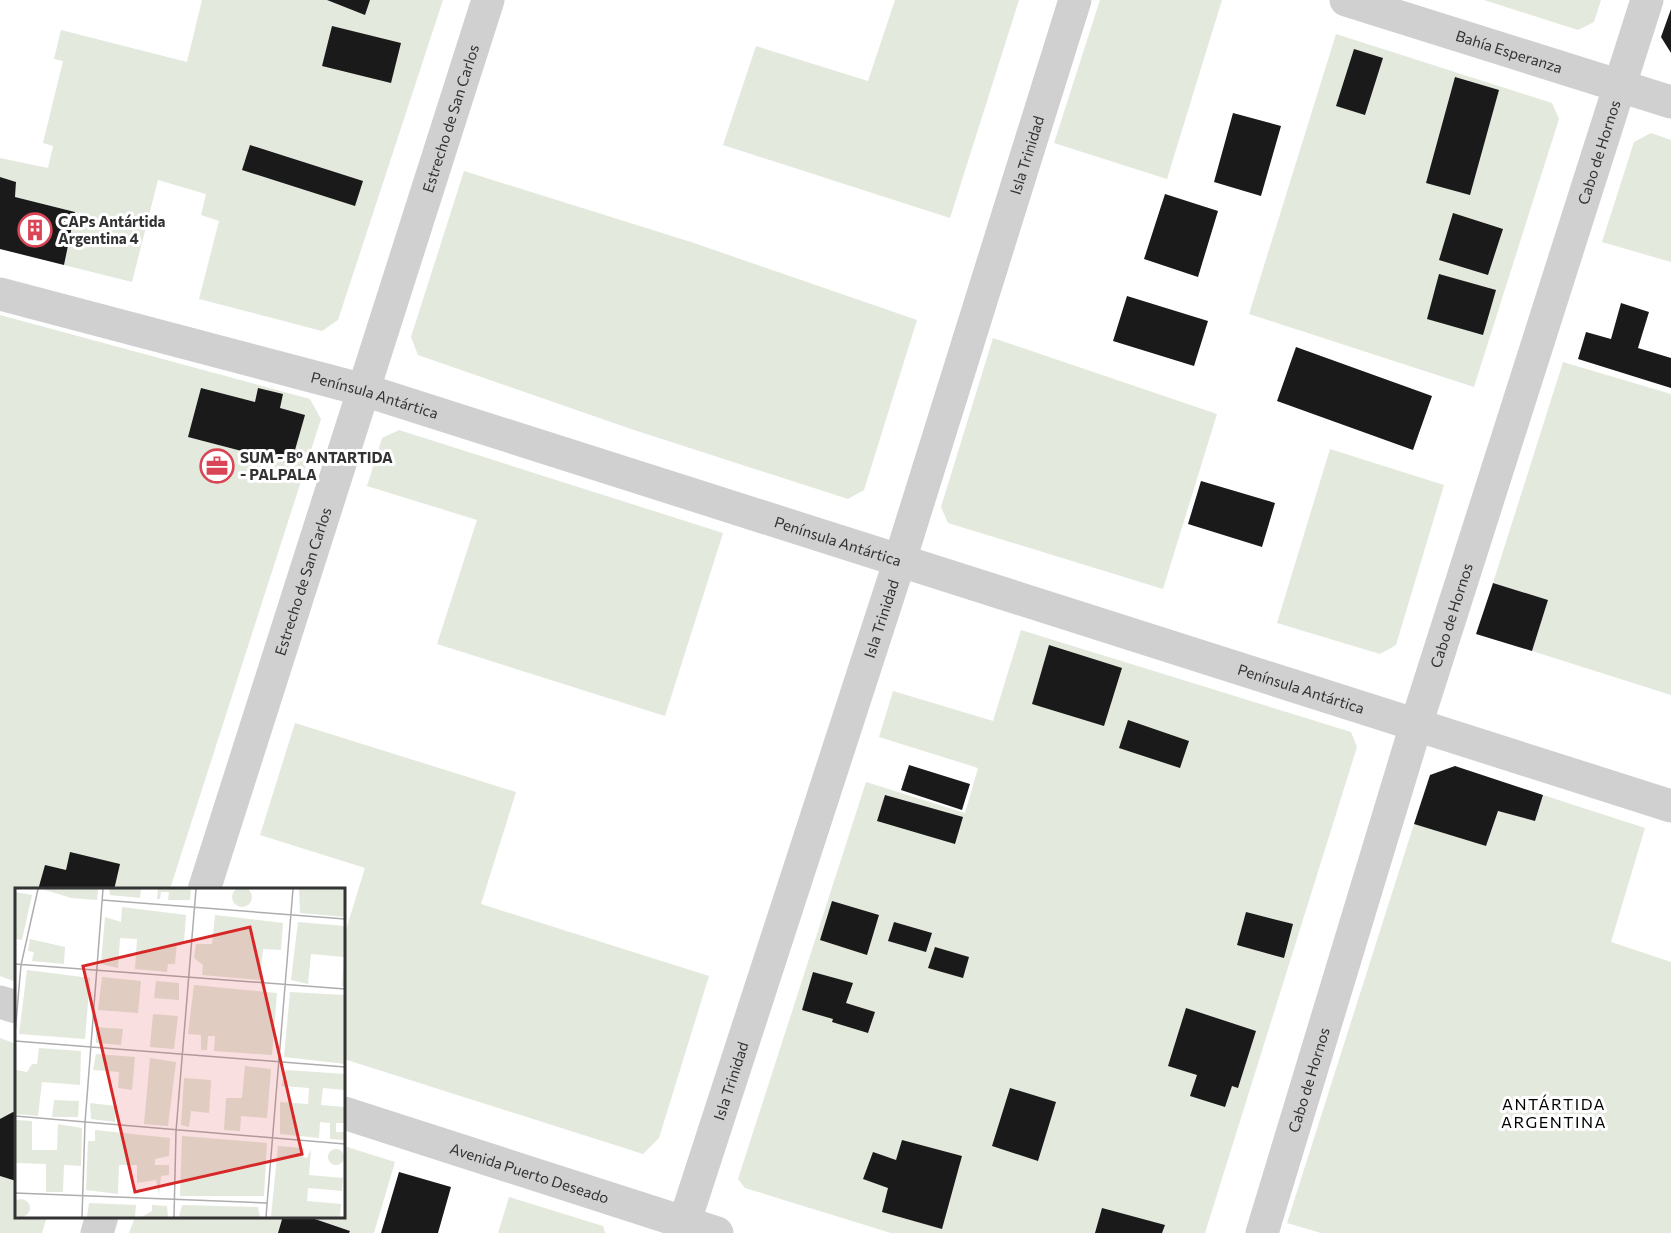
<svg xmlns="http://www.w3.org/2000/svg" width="1671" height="1233" viewBox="0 0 1671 1233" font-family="Commissioner,sans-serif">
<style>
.green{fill:#e3e9dc}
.building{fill:#1a1a1a}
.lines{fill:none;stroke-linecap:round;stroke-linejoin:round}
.minor{stroke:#d0d0d0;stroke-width:33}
.labels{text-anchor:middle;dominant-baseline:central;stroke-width:6;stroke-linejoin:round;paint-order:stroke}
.street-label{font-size:15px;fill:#333;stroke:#fff}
.poi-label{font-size:15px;font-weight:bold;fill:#333;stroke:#fff;text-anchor:start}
.neighbourhood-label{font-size:16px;letter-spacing:1.5px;fill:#000;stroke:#fff}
.inset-road{fill:none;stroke:#adadad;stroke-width:1.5}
.view{fill:#d62828;fill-opacity:0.15;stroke:#d62828;stroke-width:3}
.inset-edge{fill:none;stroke:#333;stroke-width:3}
</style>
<rect width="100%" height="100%" fill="#fff"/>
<path class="green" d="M202 0H443L338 320 322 331 199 299 219 221 201 215 206 194 158 180 132 282 64 265 75 212 15 197 16 182 0 177V158L48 168 53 146 43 143 63 61 54 59 61 30 187 62Z
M895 0H1019L950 218 723 145 756 46 868 81Z
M1100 0H1222L1167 179 1054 143Z
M1484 0H1601L1594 22 1578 30Z
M1336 34 1552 103 1559 119 1474 387 1249 314Z
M1651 133 1671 140V262L1602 242 1634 142Z
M464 171 691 242 917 320 864 490 848 499 631 429 418 355 411 337Z
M0 315 310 399 321 419 170 889 16 890V982L0 976Z
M993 338 1217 414 1163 589 948 523 941 507Z
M1563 362 1671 394V695L1532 651 1548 600 1493 583Z
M399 430 723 533 665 716 437 644 477 520 367 486 382 438Z
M1330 449 1444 485 1396 645 1380 654 1277 623Z
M1021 630 1351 732 1357 747 1205 1233H891L745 1188 738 1179 866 782 965 813 978 768 879 737 893 691 993 721Z
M295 723 516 792 481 904 709 976 659 1138 643 1154 344 1059V936L365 868 260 835Z
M1543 795 1645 828 1611 942 1671 962V1233H1321L1287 1223 1414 824 1486 846 1498 811 1535 821Z
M0 1038 16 1044V1113L13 1112 0 1119Z
M344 1146 395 1162 374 1233H129L135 1217 344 1216Z
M0 1176 16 1181V1216L47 1217 42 1233H0Z
M509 1197 603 1226 605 1233H498Z"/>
<path class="building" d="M327 0H370L365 15Z
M1671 9V53L1661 37Z
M332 26 401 43 391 83 322 66Z
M1354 49 1383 58 1365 115 1336 106Z
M1455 77 1499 90 1470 195 1426 183Z
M1233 113 1281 126 1261 196 1214 182Z
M250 145 363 181 355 206 242 170Z
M0 177 16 182 15 197 75 212 64 265 0 249Z
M1165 194 1218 211 1198 277 1144 259Z
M1453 213 1503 229 1488 275 1439 260Z
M1439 274 1496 290 1483 335 1427 319Z
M1127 296 1208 321 1194 366 1113 341Z
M1621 303 1649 312 1638 348 1671 358V388L1578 359 1586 332 1611 339Z
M1296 347 1432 396 1413 450 1277 401Z
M201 388 255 402 258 388 283 394 280 408 305 415 291 464 188 437Z
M1201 481 1275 503 1262 547 1188 524Z
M1493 583 1548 600 1532 651 1476 634Z
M1049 645 1122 668 1104 726 1032 704Z
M1128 720 1189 741 1180 768 1119 748Z
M909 765 970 784 962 810 901 790Z
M1455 766 1543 795 1535 821 1498 811 1486 846 1414 824 1430 775Z
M885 795 963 817 955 844 877 821Z
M70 852 120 864 114 890H38L45 865 66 870Z
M832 901 879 915 867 955 820 940Z
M1246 912 1293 924 1284 958 1237 945Z
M894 922 932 933 926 952 888 941Z
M935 947 969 957 963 978 928 968Z
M813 972 853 983 846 1003 875 1012 868 1033 832 1022 833 1019 802 1010Z
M1186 1008 1256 1031 1238 1088 1232 1086 1225 1107 1190 1096 1197 1075 1168 1066Z
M1010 1088 1056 1102 1038 1161 992 1146Z
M13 1112 16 1113V1181L0 1176V1119Z
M902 1140 962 1156 942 1229 882 1212 888 1188 863 1179 873 1152 896 1160Z
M399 1172 451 1187 438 1233H381Z
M1102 1208 1165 1225 1162 1233H1095Z
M283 1216H306L350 1231 349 1233H278Z"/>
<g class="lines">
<g class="minor">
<path id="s1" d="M1346 0 1671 102"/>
<path id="s2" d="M0 294 364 390 1671 806"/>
<path id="s3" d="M204 890 488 0"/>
<path d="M0 1002 16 1007"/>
<path id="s4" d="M344 1113 717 1233"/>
<path d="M97 1233 102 1216"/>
<path id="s5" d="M681 1233 900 560 1075 0"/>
<path id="s6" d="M1262 1233 1416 725 1647 0"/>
</g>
</g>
<defs>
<symbol id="building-ring" viewBox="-11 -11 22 22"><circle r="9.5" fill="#fff" stroke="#d94556" stroke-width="1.5"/><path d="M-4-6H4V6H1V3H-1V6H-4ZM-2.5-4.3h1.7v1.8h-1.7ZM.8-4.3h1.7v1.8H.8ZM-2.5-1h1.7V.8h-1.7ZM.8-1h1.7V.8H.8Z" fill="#d94556"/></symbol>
<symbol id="office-ring" viewBox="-11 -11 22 22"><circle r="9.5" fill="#fff" stroke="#d94556" stroke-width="1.5"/><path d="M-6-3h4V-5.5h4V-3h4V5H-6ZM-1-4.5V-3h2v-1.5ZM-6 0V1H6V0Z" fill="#d94556"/></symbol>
</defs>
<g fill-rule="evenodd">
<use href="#building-ring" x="16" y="211" width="38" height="38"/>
<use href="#office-ring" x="198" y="447" width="38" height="38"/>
</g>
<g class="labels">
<g class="street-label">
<text stroke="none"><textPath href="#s1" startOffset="171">Bahía Esperanza</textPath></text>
<text stroke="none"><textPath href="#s3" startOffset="810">Estrecho de San Carlos</textPath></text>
<text stroke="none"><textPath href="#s6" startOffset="1132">Cabo de Hornos</textPath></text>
<text stroke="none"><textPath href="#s5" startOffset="1132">Isla Trinidad</textPath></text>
<text stroke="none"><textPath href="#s2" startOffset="388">Península Antártica</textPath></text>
<text stroke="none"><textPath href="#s2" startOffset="874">Península Antártica</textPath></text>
<text stroke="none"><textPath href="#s3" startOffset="324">Estrecho de San Carlos</textPath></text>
<text stroke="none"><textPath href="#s6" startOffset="646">Cabo de Hornos</textPath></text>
<text stroke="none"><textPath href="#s5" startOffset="646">Isla Trinidad</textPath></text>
<text stroke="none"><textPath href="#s2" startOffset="1360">Península Antártica</textPath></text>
<text stroke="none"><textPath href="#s5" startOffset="160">Isla Trinidad</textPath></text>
<text stroke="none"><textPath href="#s6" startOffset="160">Cabo de Hornos</textPath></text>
<text stroke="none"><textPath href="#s4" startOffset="195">Avenida Puerto Deseado</textPath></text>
</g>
<g class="poi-label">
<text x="58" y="221">CAPs Antártida<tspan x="58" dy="17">Argentina 4</tspan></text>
<text x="240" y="457">SUM - Bº ANTARTIDA<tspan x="240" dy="17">- PALPALA</tspan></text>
</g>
<g class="neighbourhood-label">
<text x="1554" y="1103">ANTÁRTIDA<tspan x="1554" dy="18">ARGENTINA</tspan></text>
</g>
</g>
<g transform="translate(15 888)">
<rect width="330" height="330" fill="#fff"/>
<path d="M217 9a10 10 0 1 1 20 0a10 10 0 1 1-20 0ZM27 1H83L82 12 56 10ZM94 1H126L125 10 95 7ZM143 1H176L175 12H153L154 4H146L145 11H142ZM284 1H330V29L285 25ZM0 4 17 7 7 52 0 51ZM107 19 171 27 169 54H162L160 76H153L152 84 120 81 122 51 105 50 103 80 86 76 90 29 106 34ZM200 27 268 35 266 62 248 61 245 92 187 87 188 77 179 70 181 56H197ZM283 34 330 38V99L327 98 329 69 296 66 293 96 276 92ZM15 51 50 59 49 76 17 73 19 64 13 63ZM12 82 75 90 70 151 4 146ZM87 89 126 93 123 125 83 122ZM141 93 164 95V112L139 110ZM179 97 262 105 257 167 199 163 200 148H193L192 162H186V147L173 146ZM275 104 330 107V176L269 169ZM138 126 163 128 159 161 135 159ZM81 139 108 141 106 157 81 155ZM24 160 66 163 65 197 27 194 23 228 0 226 1 182 12 184 17 176H22ZM81 166 120 169 117 202 103 200 104 184 78 182ZM135 170 161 174 153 238 129 236ZM230 178 256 181 252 230 226 228 225 243 209 242 211 210H227ZM271 182 330 186V202L308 200 306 217 330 219V235H321V244H329L330 238V250L328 252 315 251V235L305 234 304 250 265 246V214L293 216 294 200 266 198ZM169 190 196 192 194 225 176 223 174 239 166 237ZM39 212 64 213 63 229H37ZM75 215 101 218 100 234 76 231ZM1 232 17 233V262H42L43 236 67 240 66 278 49 277 48 304H31V276L0 275ZM80 242 155 250 154 268 140 271V277H154V287L146 288 144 307 141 292 122 295V277H104L103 306 71 302 73 253H80ZM167 248 252 255 249 308H165ZM263 258 289 260 288 269 292 270 296 261 294 287 328 290 327 303 293 300 292 313 326 316 325 329H256ZM313 269a8 8 0 1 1 16 0a8 8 0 1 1-16 0ZM-3 320a9 9 0 1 1 18 0a9 9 0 1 1-18 0ZM74 315 121 317 120 329H72ZM137 317 152 318 153 329H127L137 323ZM167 317 243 319 245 329H164Z" fill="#e3e9dc"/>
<path class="inset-road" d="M87 12 330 31M0 76 330 101M0 146 6 77 23 1M0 153 330 179M0 228 330 256M0 305 252 315M67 329 70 235 88 1M159 329 161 243 181 1M251 329 278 1"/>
<path class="view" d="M235 39 287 266 120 304 68 78Z"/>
<rect width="330" height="330" class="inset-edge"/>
</g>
</svg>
